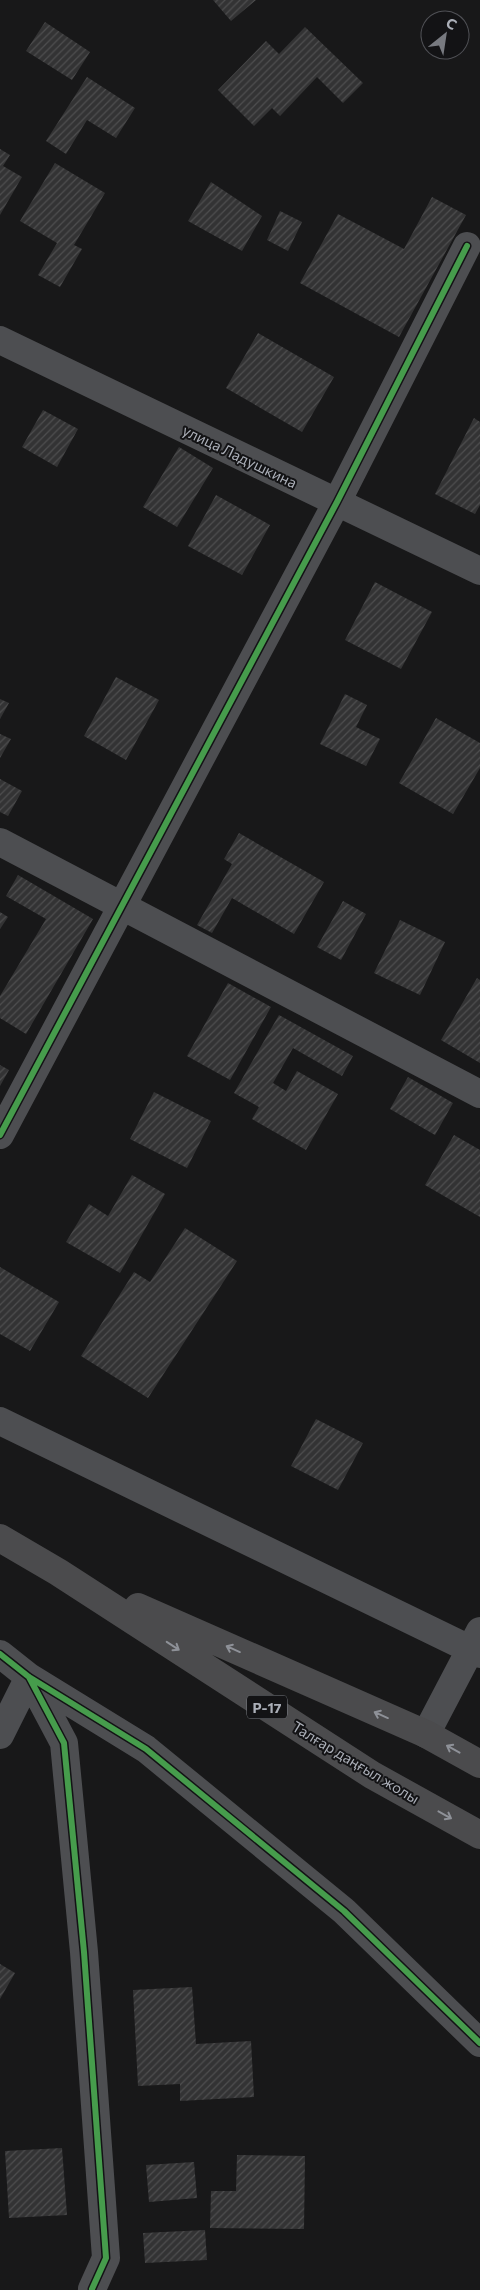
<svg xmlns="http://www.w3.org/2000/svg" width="480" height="2290" viewBox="0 0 480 2290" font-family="Commissioner,sans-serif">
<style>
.building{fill:url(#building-hatch)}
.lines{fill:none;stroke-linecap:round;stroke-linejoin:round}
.minor{stroke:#4d4e51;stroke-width:28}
.major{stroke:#4b4b4d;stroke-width:28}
.cycleway-casing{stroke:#131315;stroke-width:9}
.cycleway{stroke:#469c4c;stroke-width:6}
.oneway{stroke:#8e9198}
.labels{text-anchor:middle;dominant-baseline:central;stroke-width:4;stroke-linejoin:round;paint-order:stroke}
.shield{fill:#131315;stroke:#7d8087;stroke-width:1}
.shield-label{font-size:14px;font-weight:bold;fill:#abafb8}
.street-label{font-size:15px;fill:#abafb8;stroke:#131315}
</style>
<defs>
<pattern id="building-hatch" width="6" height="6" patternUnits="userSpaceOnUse" patternTransform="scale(1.25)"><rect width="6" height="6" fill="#333334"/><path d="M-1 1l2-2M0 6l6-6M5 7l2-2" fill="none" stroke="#4e4e4f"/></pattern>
</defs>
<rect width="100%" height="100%" fill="#181819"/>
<path class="building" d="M213 0H256L231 21Z
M45 22 90 52 72 80 26 51Z
M305 27 363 83 343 103 317 77 280 116 272 108 254 126 218 90 266 41 279 54Z
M87 77 135 108 116 138 87 120 66 154 46 141Z
M0 149 10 155 3 166 22 177 0 215Z
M55 163 105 193 74 245 82 249 60 287 38 275 57 243 20 221Z
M211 182 262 216 242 251 188 221Z
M432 197 466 215 399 337 300 283 338 214 404 249Z
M280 211 302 222 288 251 267 240Z
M258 333 334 377 302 432 226 388Z
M43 410 78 429 57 467 22 447Z
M474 418 480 422V505L475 514 435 494Z
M179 447 213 468 177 527 143 507Z
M216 495 270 525 242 575 188 546Z
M375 582 432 612 401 669 345 640Z
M116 677 159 700 126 760 84 736Z
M345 694 367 705 356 727 380 739 366 766 320 744Z
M0 699 9 703 0 719Z
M436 718 480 743V768L453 814 399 783Z
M0 734 11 739 0 758Z
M0 779 22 791 8 816 0 812Z
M239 833 324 882 294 934 232 898 212 933 197 925 232 864 224 859Z
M18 875 93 919 26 1034 0 1018V996L46 919 6 896Z
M343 901 366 914 341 960 317 947Z
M0 912 8 917 0 929Z
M400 920 445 942 420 995 374 973Z
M477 978 480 980V1063L441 1040Z
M228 983 271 1007 230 1080 187 1056Z
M279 1015 353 1056 342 1076 293 1048 273 1083 286 1091 297 1071 338 1094 306 1150 252 1119 259 1107 234 1093Z
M0 1065 9 1070 0 1086Z
M408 1077 453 1103 435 1135 390 1109Z
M154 1092 211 1121 187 1168 130 1139Z
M454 1135 480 1150V1217L425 1185Z
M132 1175 165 1194 120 1273 66 1242 89 1204 108 1216Z
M185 1228 237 1261 148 1398 81 1356 134 1272 150 1282Z
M0 1267 59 1302 30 1351 0 1334Z
M316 1419 363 1443 338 1490 291 1466Z
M0 1964 15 1973 0 1999Z
M192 1987 196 2044 251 2041 254 2097 180 2101V2084L138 2086 133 1990Z
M62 2148 67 2215 9 2218 5 2151Z
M237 2155 305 2156 304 2229 210 2228 211 2191H236Z
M194 2162 197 2198 149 2202 146 2165Z
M205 2230 207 2260 145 2263 143 2233Z"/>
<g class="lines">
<path class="minor" d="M0 340 480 571
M0 842 480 1094
M0 1135 337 502 467 246
M0 1421 480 1654
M0 1654 29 1677 146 1749 344 1911 480 2043
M29 1677 64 1743 84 1952 106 2258 92 2289
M426 1734 480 1631
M0 1735 29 1677"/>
<path class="major" d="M0 1538 58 1572 372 1775 480 1835
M138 1607 426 1734 480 1764"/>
<defs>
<path id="cycleway" d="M0 1135 337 502 467 246
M0 1654 29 1677 146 1749 344 1911 480 2043
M29 1677 64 1743 84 1952 106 2258 92 2289"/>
</defs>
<use href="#cycleway" class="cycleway-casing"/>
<use href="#cycleway" class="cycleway"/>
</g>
<defs><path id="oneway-shaft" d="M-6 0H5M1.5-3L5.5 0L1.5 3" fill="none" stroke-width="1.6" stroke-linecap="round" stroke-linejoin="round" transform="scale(1.25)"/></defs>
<g class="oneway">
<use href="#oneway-shaft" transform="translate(173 1646) rotate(33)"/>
<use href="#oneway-shaft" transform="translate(233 1649) rotate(-156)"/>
<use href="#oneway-shaft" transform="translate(381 1715) rotate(-156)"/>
<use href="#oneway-shaft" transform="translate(453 1749) rotate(-151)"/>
<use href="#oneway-shaft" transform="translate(445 1815) rotate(29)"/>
</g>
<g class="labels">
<rect class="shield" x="247" y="1695.5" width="40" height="23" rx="4"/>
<g class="shield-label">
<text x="267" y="1707">P-17</text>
</g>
<g class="street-label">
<text transform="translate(240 456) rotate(26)">улица Ладушкина</text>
<text transform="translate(356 1762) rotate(31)">Талғар даңғыл жолы</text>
</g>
</g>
<g transform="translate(445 35) rotate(30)"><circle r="24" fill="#131315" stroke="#505156"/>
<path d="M0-4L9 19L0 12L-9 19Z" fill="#787a80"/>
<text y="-8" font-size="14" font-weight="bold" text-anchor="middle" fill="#abafb8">С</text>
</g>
</svg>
